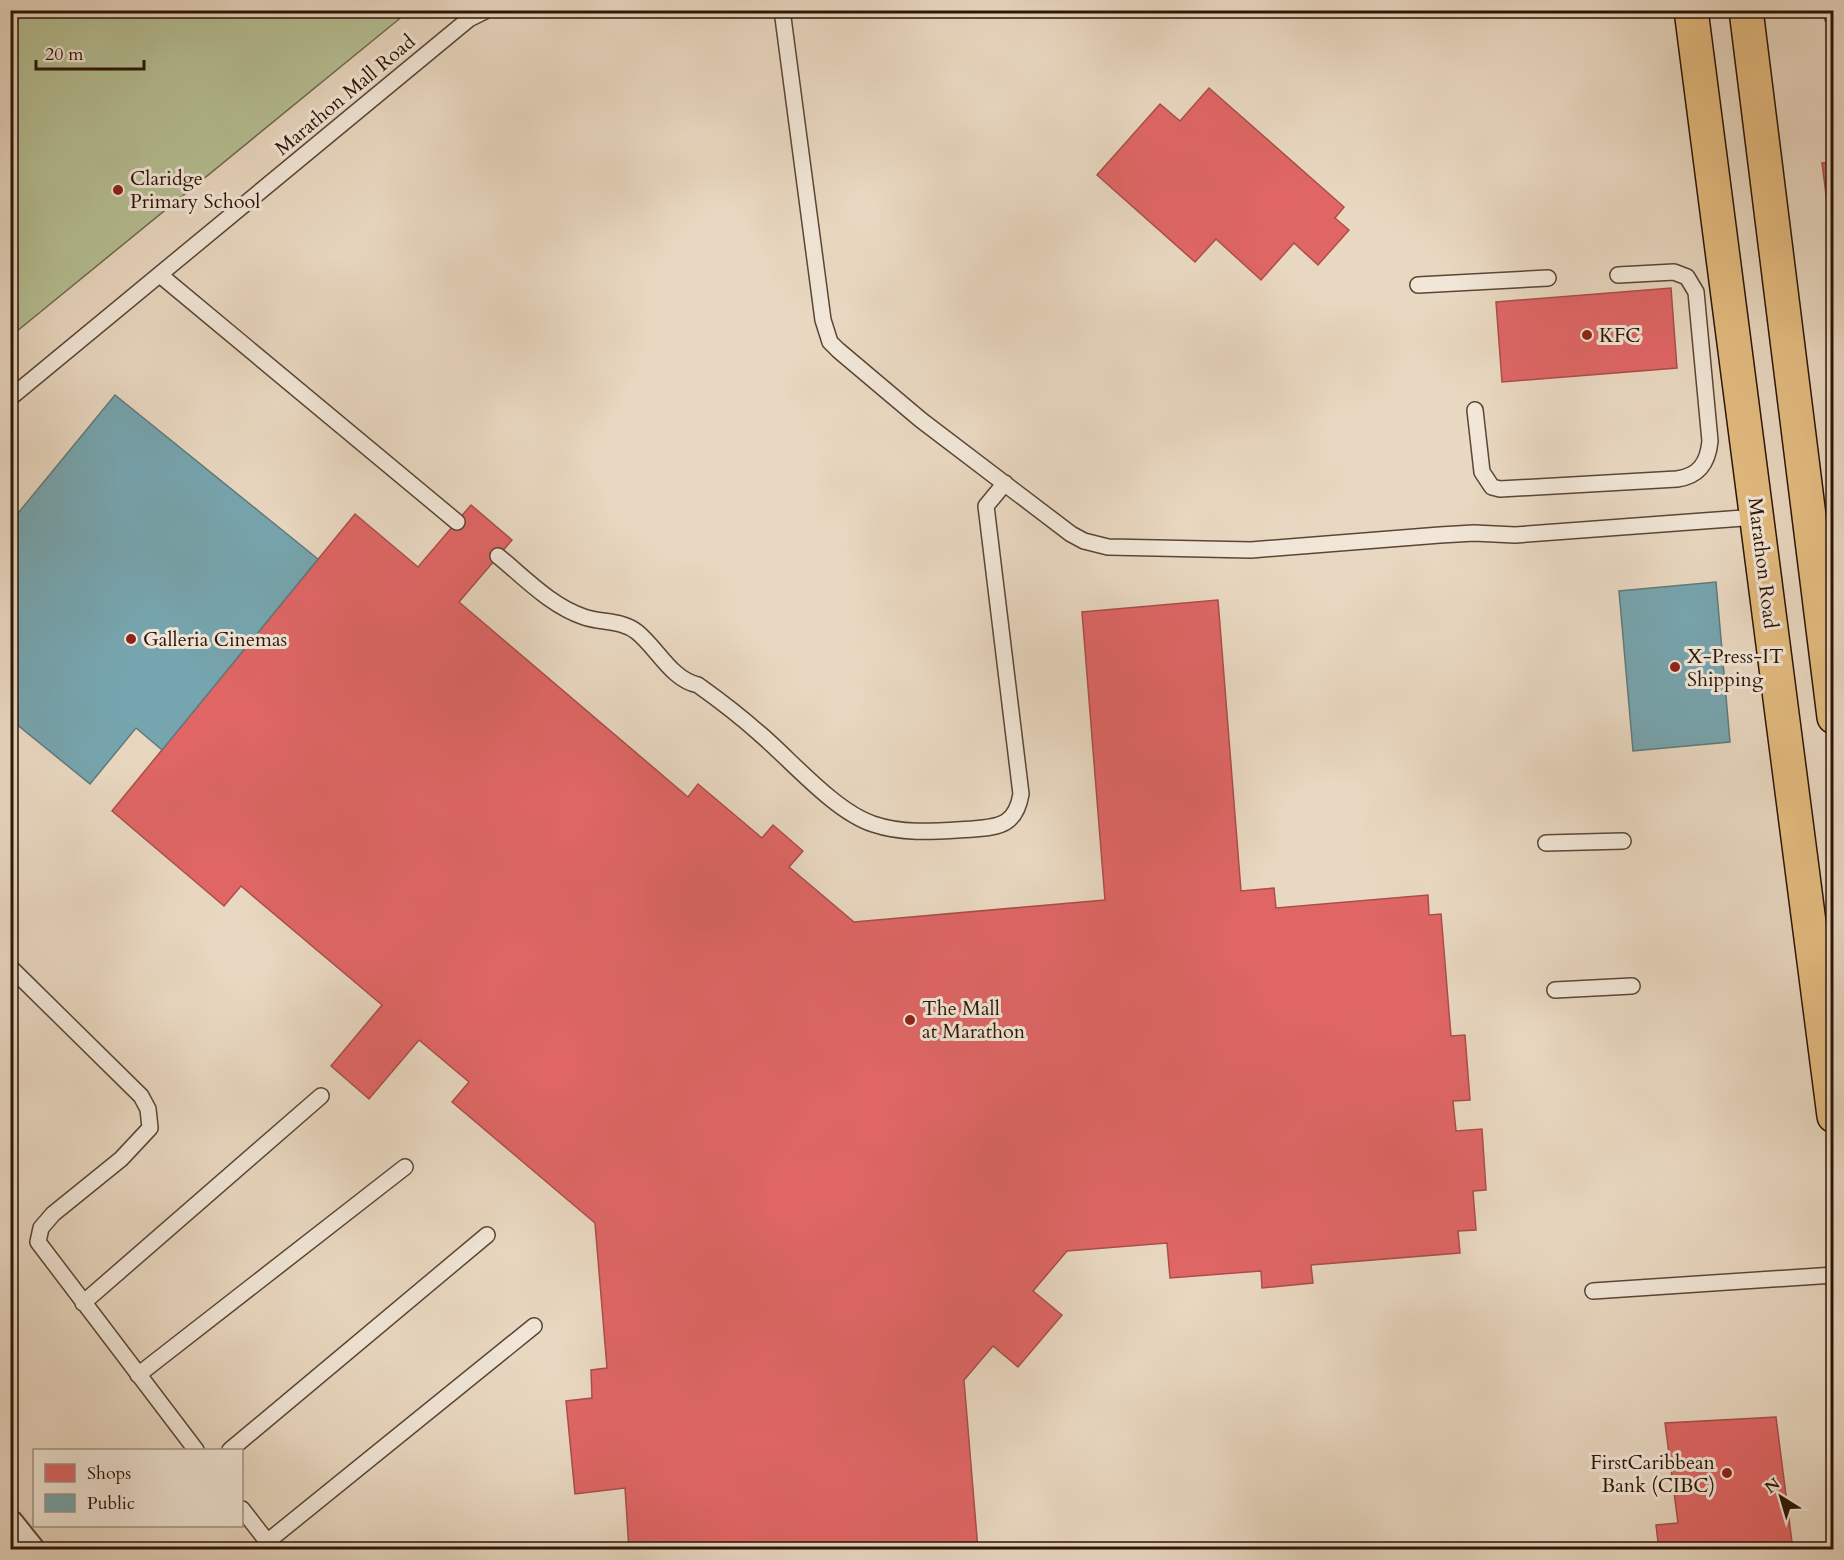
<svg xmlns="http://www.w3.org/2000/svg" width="1844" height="1560" viewBox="0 0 1844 1560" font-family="Cardo,serif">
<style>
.green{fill:#b5bf94;stroke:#706a4d;stroke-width:1.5}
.shops{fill:#e06666;stroke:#aa4e49;stroke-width:1.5}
.public{fill:#76a5af;stroke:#607a7c;stroke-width:1.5}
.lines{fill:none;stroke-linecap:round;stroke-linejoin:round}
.service-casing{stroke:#5b4635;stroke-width:18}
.minor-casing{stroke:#5b4635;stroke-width:32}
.primary-casing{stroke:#2c1506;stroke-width:36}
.service{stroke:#f1e6d7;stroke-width:15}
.minor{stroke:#f1e6d7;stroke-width:28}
.primary{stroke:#e4bc80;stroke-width:33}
.poi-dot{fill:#8f2418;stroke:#f1e6d7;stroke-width:2}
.labels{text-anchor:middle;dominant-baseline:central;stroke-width:6;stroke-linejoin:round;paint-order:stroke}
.street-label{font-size:20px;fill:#2c1506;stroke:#f1e6d7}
.poi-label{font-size:20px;fill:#2c1506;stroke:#f1e6d7;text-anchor:start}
</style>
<rect width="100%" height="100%" fill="#e9d8c1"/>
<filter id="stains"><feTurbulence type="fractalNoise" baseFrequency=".00333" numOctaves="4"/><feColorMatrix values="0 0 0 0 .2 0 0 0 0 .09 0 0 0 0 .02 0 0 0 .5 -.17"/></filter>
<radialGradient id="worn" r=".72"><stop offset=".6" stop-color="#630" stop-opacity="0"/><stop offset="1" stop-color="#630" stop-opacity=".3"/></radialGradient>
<path class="green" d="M11 10H409V11L11 336Z"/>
<path class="shops" d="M1824 10H1834V20L1825 21Z
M1209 88 1344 207 1335 218 1349 230 1318 265 1294 243 1261 280 1216 239 1195 262 1097 175 1160 104 1180 121Z
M1834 162V209L1828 210 1822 163Z
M1671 288 1677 368 1502 382 1496 302Z
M471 505 512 540 459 602 688 797 698 784 762 838 773 825 803 851 789 867 854 922 1105 900 1082 612 1218 600 1241 891 1274 888 1276 908 1428 895 1429 915 1441 914 1451 1036 1465 1035 1470 1100 1453 1101 1456 1131 1482 1129 1486 1190 1473 1191 1476 1230 1458 1231 1460 1253 1311 1265 1313 1283 1262 1288 1261 1271 1170 1278 1167 1243 1067 1251 1033 1291 1062 1315 1018 1367 993 1346 964 1380 978 1550H629L625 1488 575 1494 566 1401 592 1398 591 1370 607 1368 595 1223 452 1102 469 1082 419 1040 369 1099 331 1066 382 1005 241 886 224 906 112 811 355 514 418 567Z
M1776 1417 1793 1550H1659L1656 1525 1678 1523 1665 1423Z"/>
<path class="public" d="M115 395 318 559 162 750 136 728 90 784 10 719V523Z
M1716 582 1730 742 1633 751 1619 591Z"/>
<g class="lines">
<defs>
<path id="service" d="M782 10 823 320 830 342 838 350 921 420 1071 534 1084 541 1108 547 1251 550 1440 535 1474 533 1515 535 1757 517
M160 275 457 522
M1418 285 1548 278
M10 398 469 19 487 10
M1475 410 1482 472 1492 487 1500 489 1677 479C1699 476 1708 463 1710 441L1696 292 1687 277 1674 272 1618 275
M498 556C525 578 551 606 584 617 602 623 622 620 637 632 658 649 671 679 698 685 719 700 740 716 759 733 791 760 834 811 873 824 905 835 939 831 973 829 1001 827 1016 824 1021 794L986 506 1005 483
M1546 843 1623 841
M10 967 141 1096 148 1109 150 1128 121 1159 53 1214 41 1228 38 1242 196 1450
M1555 990 1632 986
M1593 1291 1834 1275
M83 1303 321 1096
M138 1375 405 1167
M230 1450 487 1235
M242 1509 273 1549
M267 1542 534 1326"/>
<path id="minor" d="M10 1525 30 1550"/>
<path id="primary" d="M1691 10 1834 1116
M1746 10 1834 717"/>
</defs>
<use href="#service" class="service-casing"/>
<use href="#minor" class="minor-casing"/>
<use href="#primary" class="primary-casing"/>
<use href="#service" class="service"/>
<use href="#minor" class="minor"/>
<use href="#primary" class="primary"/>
</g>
<g class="poi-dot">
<circle cx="118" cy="190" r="6"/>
<circle cx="1587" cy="335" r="6"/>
<circle cx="131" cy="639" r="6"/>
<circle cx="1675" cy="667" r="6"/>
<circle cx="910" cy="1020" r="6"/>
<circle cx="1727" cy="1473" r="6"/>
</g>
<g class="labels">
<g class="street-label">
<text transform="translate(345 95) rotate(-40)">Marathon Mall Road</text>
<text transform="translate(1763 563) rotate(83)">Marathon Road</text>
</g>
<g class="poi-label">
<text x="130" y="178">Claridge<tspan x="130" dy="23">Primary School</tspan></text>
<text x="1599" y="335">KFC</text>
<text x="143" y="639">Galleria Cinemas</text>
<text x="1687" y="656">X-Press-IT<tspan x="1687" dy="23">Shipping</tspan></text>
<text x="922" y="1008">The Mall<tspan x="922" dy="23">at Marathon</tspan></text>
<text x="1715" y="1462" text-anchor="end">FirstCaribbean<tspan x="1715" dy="23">Bank (CIBC)</tspan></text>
</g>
</g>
<rect width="1844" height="1560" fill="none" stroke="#e9d8c1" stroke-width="36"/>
<rect x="12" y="12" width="1820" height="1536" fill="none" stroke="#2c1506" stroke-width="3"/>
<rect x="18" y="18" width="1808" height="1524" fill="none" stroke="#2c1506" stroke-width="1.5"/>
<rect x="33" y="1449" width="210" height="78" fill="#f1e6d7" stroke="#a29283" stroke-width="1.5"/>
<rect x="45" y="1464" width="30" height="18" fill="#e06666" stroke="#a29283" stroke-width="1.5"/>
<text x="87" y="1479" font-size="18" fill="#2c1506">Shops</text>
<rect x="45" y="1494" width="30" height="18" fill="#76a5af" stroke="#a29283" stroke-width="1.5"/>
<text x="87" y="1509" font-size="18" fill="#2c1506">Public</text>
<g transform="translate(1781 1497) rotate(323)" stroke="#f1e6d7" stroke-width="4.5" paint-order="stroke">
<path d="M0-4.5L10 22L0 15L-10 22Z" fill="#2c1506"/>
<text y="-9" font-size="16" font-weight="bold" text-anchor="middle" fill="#2c1506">N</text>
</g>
<path d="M36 60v9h108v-9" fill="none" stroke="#2c1506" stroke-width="3"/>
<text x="45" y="60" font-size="18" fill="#2c1506" stroke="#f1e6d7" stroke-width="4.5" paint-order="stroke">20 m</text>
<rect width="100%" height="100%" filter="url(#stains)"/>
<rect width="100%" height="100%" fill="url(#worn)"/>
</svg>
